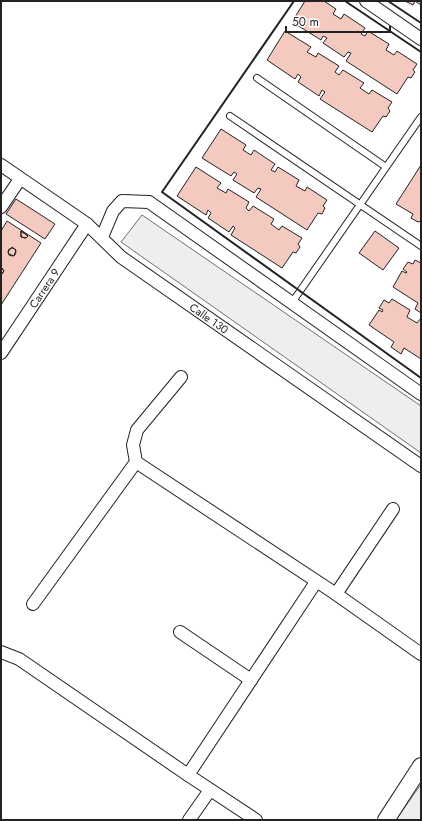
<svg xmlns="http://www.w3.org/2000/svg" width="422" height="821" viewBox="0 0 422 821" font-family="Jost,sans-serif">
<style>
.green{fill:#eee;stroke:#6f6f6f}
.building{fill:#f3c9c0;stroke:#222;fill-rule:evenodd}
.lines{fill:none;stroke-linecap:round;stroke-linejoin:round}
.service-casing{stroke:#222;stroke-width:8}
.minor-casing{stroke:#222;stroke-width:14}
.tertiary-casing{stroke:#222;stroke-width:18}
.service{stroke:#fff;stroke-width:6}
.minor{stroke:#fff;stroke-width:12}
.tertiary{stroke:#fff;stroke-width:16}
.wall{stroke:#222;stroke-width:2}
.labels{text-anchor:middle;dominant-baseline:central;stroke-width:3;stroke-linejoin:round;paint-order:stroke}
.street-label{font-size:11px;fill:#222;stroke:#fff}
</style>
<rect width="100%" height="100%" fill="#fff"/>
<path class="green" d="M142 215 421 406V453L121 242Z
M421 784V820H396Z"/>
<path class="building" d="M305 1H324L336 9 333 14 341 19 344 14 365 28 361 34 365 36 368 31 389 44 386 50 394 55 397 51 417 64 413 70 415 72 411 78 408 77 397 94 346 61 351 53 348 52 344 57 323 43 327 38 323 36 321 40 292 22Z
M405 1H421V5L415 1 413 5Z
M285 31 311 47 307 52 316 57 318 53 339 66 335 72 339 75 343 70 364 83 360 88 369 94 372 90 392 102 388 108 390 111 386 117 383 116 372 132 320 99 325 92 322 90 319 96 298 82 301 77 298 74 295 79 267 60Z
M221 129 246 145 243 150 251 155 254 150 275 164 271 170 275 172 278 167 299 180 296 186 305 191 307 187 327 200 323 206 325 208 322 214 318 213 307 230 256 197 261 189 258 188 254 193 233 180 237 174 234 172 231 176 202 158Z
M421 165V221L418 222 411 218 413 214 396 204Z
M196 167 221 183 217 188 226 193 228 189 249 202 246 208 249 211 253 206 274 219 271 224 279 230 282 226 302 238 298 244 300 247 296 253 293 252 282 268 231 235 235 228 233 226 229 232 208 218 211 213 208 210 206 215 177 196Z
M16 199 55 224 45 239 6 214Z
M7 221 41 243 1 305V275L4 271 1 267V231ZM21 231 28 236 26 238 21 237ZM12 247 16 250 14 256 9 254 8 252Z
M21 231 28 236 26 238 21 237Z
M375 231 399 248 383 270 359 253Z
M8 252a4 4 0 1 1 8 0a4 4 0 1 1-8 0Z
M415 260 421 263V313L415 309 418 303 393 287 402 271 406 273 407 272 403 269 408 262 413 264Z
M1 267 4 271 1 275Z
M392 299 410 310 407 317 417 323 421 318V359L404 348 401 354 391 347 394 342 369 325 379 310 382 312 383 310 379 308 384 300 389 303Z"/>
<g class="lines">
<defs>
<path id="service" d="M257 78 386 167
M230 116 421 246
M291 304 421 117"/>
<g id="minor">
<path d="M366 1 421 39"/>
<path id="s1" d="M1 165 87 224 121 257 421 466"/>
<path d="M1 207 20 179"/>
<path d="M102 237 113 211 122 201 149 202 421 394"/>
<path id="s2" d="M1 353 87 224"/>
<path d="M181 377 137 430 133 445 136 462 336 594 421 654"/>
<path d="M336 594 393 509"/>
<path d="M33 604 136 462"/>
<path d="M180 632 251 680"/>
<path d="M1 652 19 659 188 775 316 582"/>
<path d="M188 775 256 820"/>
<path d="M189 820 210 790"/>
</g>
<path id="tertiary" d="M386 820 421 766"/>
</defs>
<use href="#service" class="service-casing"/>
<use href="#minor" class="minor-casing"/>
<use href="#tertiary" class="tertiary-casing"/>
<use href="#service" class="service"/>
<use href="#minor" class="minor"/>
<use href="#tertiary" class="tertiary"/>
<path class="wall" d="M294 1 162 192 421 378
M345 1 421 52
M388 1 421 23"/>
</g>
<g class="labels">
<g class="street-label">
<text stroke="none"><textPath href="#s2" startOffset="78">Carrera 9</textPath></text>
<text stroke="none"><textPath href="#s1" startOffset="259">Calle 130</textPath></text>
</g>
</g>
<rect width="422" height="821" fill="none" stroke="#222222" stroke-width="4"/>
<path d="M286 26v6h104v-6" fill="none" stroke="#222222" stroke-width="2"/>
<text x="292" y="26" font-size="12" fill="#222222" stroke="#ffffff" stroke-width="3" paint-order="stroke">50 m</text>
</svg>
